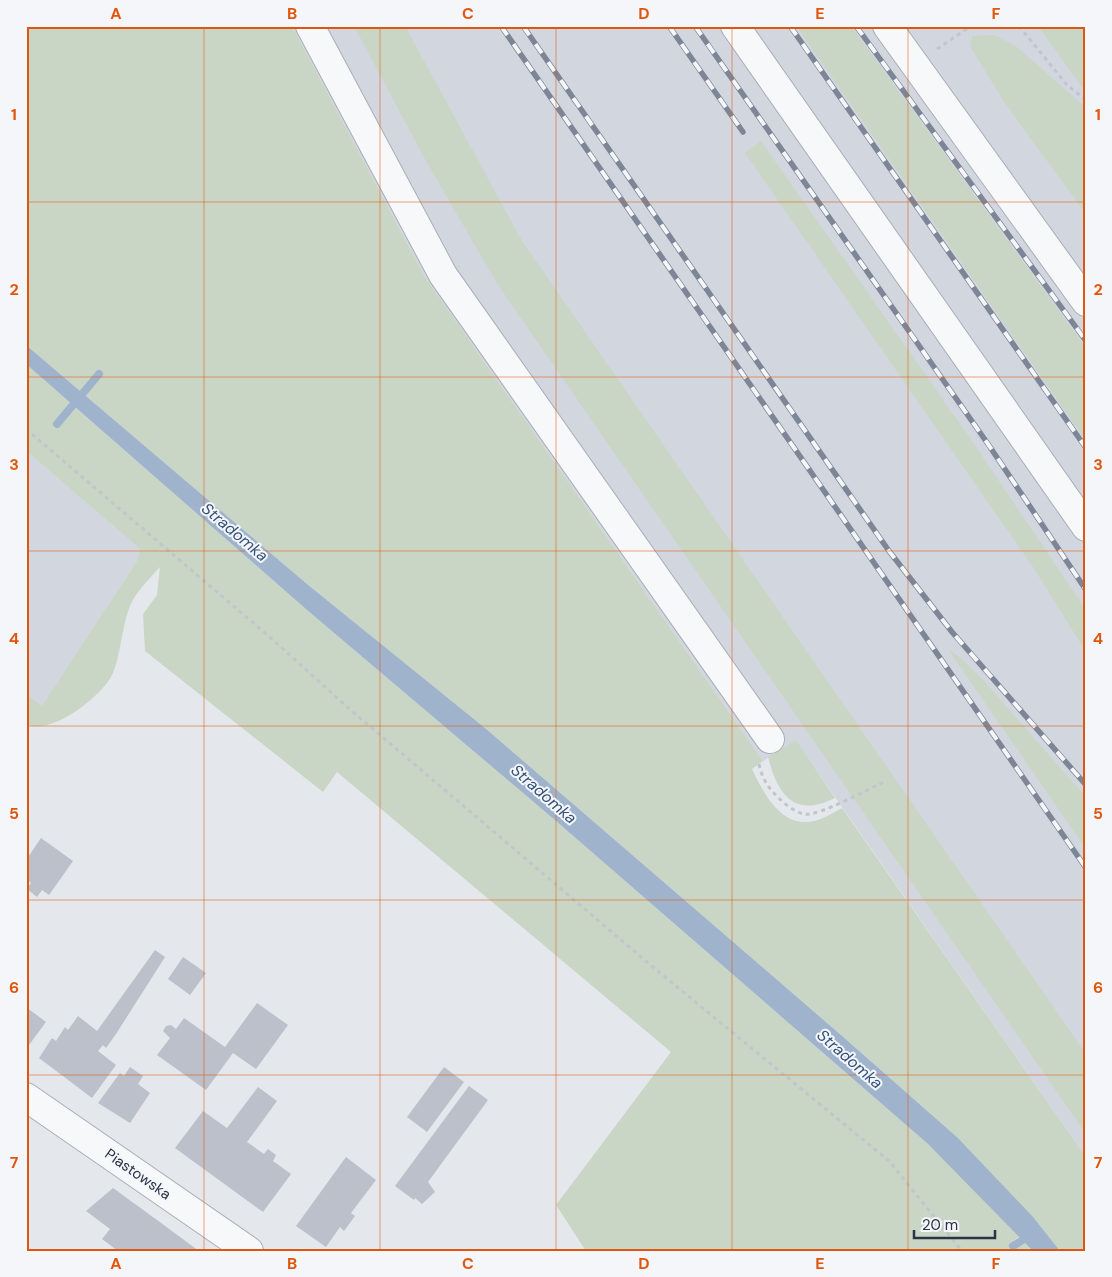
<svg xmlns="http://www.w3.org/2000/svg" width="1112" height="1277" viewBox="0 0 1112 1277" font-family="'DM Sans',sans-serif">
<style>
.built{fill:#d2d6de}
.green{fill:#c9d6c5}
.water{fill:#9fb4cc}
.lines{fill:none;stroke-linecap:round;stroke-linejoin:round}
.stream{stroke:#9fb4cc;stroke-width:8}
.building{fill:#bbc0ca}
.minor-casing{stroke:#a9aeb7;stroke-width:30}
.path{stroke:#c2c5cb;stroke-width:3;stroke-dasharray:4 4;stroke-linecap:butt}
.minor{stroke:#f7f8fa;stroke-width:28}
.rail-casing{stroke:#7d8696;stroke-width:5.5}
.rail{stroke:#f4f6f9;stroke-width:4;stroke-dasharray:11;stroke-linecap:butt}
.grid{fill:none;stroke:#df570f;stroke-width:1;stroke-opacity:0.55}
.labels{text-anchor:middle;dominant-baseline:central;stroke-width:4;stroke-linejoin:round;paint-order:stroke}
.street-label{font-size:15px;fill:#2b3445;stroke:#f4f6f9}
.water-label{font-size:16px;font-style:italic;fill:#34527a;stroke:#f4f6f9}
.neatline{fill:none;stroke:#df570f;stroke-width:2}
.grid-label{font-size:16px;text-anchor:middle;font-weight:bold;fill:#df570f}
</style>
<rect width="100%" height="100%" fill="#e4e7ec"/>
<path class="built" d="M292 26H1086V1157L796 741 763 761 425 277Z
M26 451 140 549 137 561 42 707 26 694Z"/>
<path class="green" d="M26 26H292L425 277 763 761 752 769C762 790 778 822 805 822 819 822 831 814 842 808L1086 1157V1251H1060L1032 1217 958 1138 841 1035 485 728 307 584 26 345Z
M354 26H405L522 241 1086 1054V1134L498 285 426 161Z
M796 26H851L1086 348V441Z
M1038 26H1086V89L1082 87Z
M995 35 1017 47 1086 108V214L1004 102 970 46 972 36Z
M761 141 970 438 1086 610V652L1035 570 745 153Z
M26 364 307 610 556 821 928 1144 1021 1236 1011 1242 1014 1249 1027 1243 1033 1251H586L556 1205 671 1052 337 772 323 792 145 651 143 614 157 595 160 567C150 578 135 593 130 606 122 625 120 661 111 677 99 698 51 736 26 724V694L42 706 137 561 140 549 26 451Z
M948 649 961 658 984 681 1086 797V849Z
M796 740 835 798C795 818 778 796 768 757Z"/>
<path class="water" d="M26 345 307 584 485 728 841 1035 958 1138 1033 1217 1060 1251H1033L928 1144 556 821 307 610 26 364Z"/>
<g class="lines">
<path class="stream" d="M57 424 99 374
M1013 1246 1031 1235"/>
</g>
<path class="building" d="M41 838 73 861 49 895 42 890 37 897 27 889 31 883 26 879V860Z
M155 950 165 957 116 1034 106 1048 103 1045 98 1051 116 1065 92 1098 39 1058 52 1038 56 1041 65 1027 68 1030 78 1016 97 1031Z
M183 957 206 973 190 995 168 979Z
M257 1003 288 1025 256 1069 233 1053 206 1090 157 1055 170 1038 163 1031 166 1026 171 1025 176 1029 184 1018 225 1047Z
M26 1007 46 1022 26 1049Z
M130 1067 143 1076 138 1084 150 1093 130 1123 98 1103 120 1073 124 1076Z
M444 1067 464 1082 427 1132 407 1117Z
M469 1086 488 1100 428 1182 435 1192 422 1204 415 1198 414 1200 395 1186Z
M258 1087 277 1101 247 1142 264 1154 268 1149 276 1155 273 1161 291 1174 263 1212 175 1148 203 1111 227 1128Z
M346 1157 376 1180 351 1213 355 1216 344 1231 340 1227 326 1247 296 1226Z
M113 1188 157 1220 199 1251H118L102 1239 110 1229 86 1211Z"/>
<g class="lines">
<defs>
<path id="minor" d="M310 26 443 275 770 739
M735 26 1086 527
M887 26 1086 302
M26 1097 249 1251"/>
</defs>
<use href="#minor" class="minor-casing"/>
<path class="path" d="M1019 26 1067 85 1086 100
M937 49 971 26
M26 429 272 639 346 706 654 968 889 1161 962 1251
M759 764C762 778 768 788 778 797 784 804 795 812 804 814 818 817 870 788 886 781"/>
<use href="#minor" class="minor"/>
<defs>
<path id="rail" d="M501 26 1086 868
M523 26 889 551 952 632 1086 785
M669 26 743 132
M695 26 988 444 1086 590
M790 26 1086 448
M856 26 1086 341"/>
</defs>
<use href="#rail" class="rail-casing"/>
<use href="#rail" class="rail"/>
</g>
<path class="grid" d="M204 26V1251M380 26V1251M556 26V1251M732 26V1251M908 26V1251M26 202H1086M26 377H1086M26 551H1086M26 726H1086M26 900H1086M26 1075H1086"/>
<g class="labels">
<g class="street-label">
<text transform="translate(138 1174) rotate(35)">Piastowska</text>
</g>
<g class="water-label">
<text transform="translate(235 532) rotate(40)">Stradomka</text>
<text transform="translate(544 794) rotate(41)">Stradomka</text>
<text transform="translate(850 1059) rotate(41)">Stradomka</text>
</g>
</g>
<rect width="1112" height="1277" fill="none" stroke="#f4f6f9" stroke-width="55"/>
<path d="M914 1230v8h81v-8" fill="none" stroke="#2b3445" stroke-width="2.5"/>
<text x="922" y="1230" font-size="15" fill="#2b3445" stroke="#f4f6f9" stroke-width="4" paint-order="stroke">20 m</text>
<rect x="28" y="28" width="1056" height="1222" class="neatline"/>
<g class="grid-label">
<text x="116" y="19">A</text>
<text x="292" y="19">B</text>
<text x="468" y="19">C</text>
<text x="644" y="19">D</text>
<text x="820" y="19">E</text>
<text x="996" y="19">F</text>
<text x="14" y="120">1</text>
<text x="1098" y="120">1</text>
<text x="14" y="295">2</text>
<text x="1098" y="295">2</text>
<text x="14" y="470">3</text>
<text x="1098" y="470">3</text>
<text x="14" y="644">4</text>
<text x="1098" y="644">4</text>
<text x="14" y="819">5</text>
<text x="1098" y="819">5</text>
<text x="14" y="993">6</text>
<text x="1098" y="993">6</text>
<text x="14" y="1168">7</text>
<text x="1098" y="1168">7</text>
<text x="116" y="1269">A</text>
<text x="292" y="1269">B</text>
<text x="468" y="1269">C</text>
<text x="644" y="1269">D</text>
<text x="820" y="1269">E</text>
<text x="996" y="1269">F</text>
</g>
</svg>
